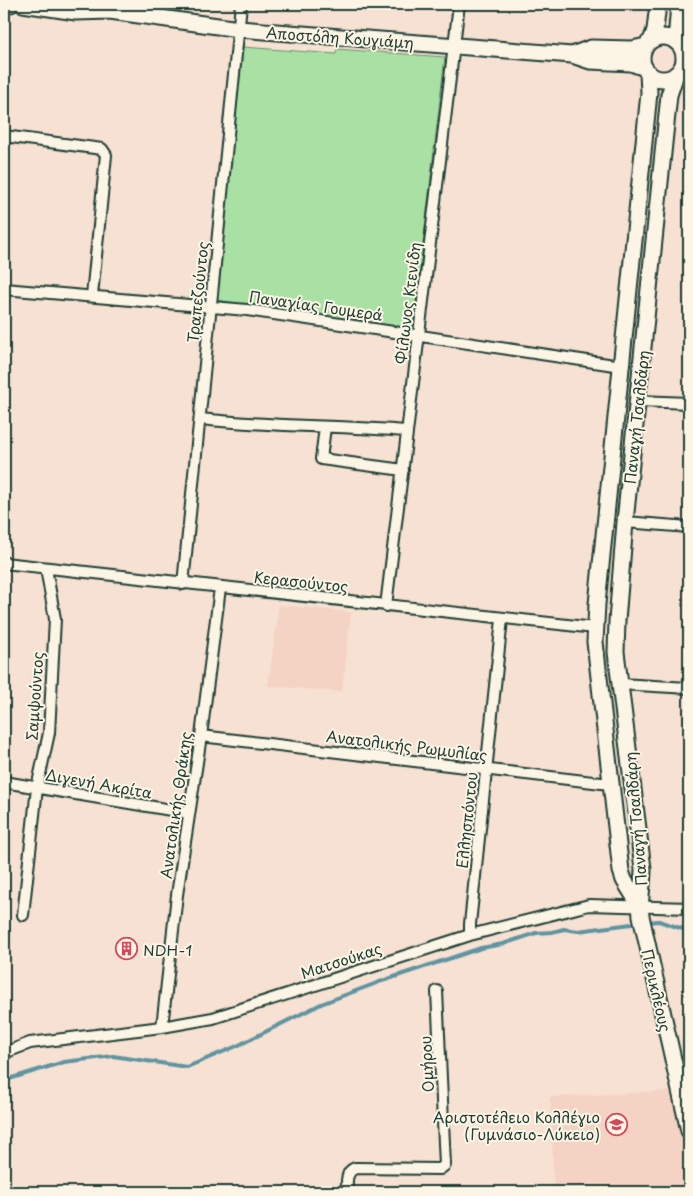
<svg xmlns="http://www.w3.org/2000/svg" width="693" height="1196" viewBox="0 0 693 1196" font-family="'Playpen Sans',sans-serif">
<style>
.built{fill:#f4d3c4}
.green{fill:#a9e1a4;stroke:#648f6c}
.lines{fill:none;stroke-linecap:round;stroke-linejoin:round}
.stream{stroke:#5f94a2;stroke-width:4}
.street-casing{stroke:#1f3d34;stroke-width:14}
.secondary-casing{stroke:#1f3d34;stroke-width:19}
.street{stroke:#fcf5e5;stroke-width:10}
.secondary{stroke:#fcf5e5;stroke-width:15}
.labels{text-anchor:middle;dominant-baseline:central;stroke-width:4;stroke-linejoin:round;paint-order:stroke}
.street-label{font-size:15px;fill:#1f3d34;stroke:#fcf5e5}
.poi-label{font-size:15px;fill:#1f3d34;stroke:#fcf5e5;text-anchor:start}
</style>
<rect width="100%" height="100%" fill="#f7e1d2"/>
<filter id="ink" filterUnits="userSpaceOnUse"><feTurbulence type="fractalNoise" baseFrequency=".02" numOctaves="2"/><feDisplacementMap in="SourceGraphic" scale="10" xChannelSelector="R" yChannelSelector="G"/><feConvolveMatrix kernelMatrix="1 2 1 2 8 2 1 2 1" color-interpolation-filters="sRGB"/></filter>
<g filter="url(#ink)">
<path class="built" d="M279 605 351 612 342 692 268 686Z
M673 1091 689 1166V1192H554L550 1097Z"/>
<path class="green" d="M243 47 336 54 337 49 445 57 413 329 216 300Z"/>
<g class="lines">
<path class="stream" d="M646 922 659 921 689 931
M4 1082 9 1079 64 1062 113 1056 187 1067 237 1046 321 1004 382 981 481 948 503 944 536 933 552 932 564 929 578 931 639 923"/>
<defs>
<path id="street" d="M4 136 102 149 106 155 92 296
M4 289 247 310 621 366
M639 401 689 403
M200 419C269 427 338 425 407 431
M325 427 321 459 403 470
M625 522 689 527
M4 563 595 628
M183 584 241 4
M386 606 459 4
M620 684 689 688
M201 736 610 784
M4 782 189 813
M23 915 37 788 49 733 55 619 46 568
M470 935V924L502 619
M162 1027 177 895 201 736 220 588
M4 1053 30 1043 162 1027 213 1018 470 935 589 905 689 908
M347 1192C347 1183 345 1172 355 1168L440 1169 445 1165 437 991"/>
<path id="secondary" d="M23 4 76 12 110 11 239 29 572 55 590 61 631 63 645 68
M6 5 11 4
M642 58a21 21 0 1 1 42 0a21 21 0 1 1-42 0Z
M651 41 655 30 658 4
M676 42 679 4
M572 55 591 48 632 49 646 46
M676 74 669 95 625 522 617 621 616 652 643 869C643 885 639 901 641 916L689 1131
M640 906 624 880 621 871 595 642 597 604 649 93 648 72"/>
</defs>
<use href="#street" class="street-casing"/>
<use href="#secondary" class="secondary-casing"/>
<use href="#street" class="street"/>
<use href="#secondary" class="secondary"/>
</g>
</g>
<defs>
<symbol id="building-ring" viewBox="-11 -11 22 22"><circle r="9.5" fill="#fcf5e5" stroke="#d1495b" stroke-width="1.5"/><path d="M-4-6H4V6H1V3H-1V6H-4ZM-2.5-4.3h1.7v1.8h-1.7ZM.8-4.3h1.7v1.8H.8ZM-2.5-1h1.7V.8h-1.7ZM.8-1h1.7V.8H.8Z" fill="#d1495b"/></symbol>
<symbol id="school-ring" viewBox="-11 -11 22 22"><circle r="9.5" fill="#fcf5e5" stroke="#d1495b" stroke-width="1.5"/><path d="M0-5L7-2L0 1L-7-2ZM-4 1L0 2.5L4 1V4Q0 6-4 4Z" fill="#d1495b"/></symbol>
</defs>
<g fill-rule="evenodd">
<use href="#building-ring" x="114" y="936" width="25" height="25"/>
<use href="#school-ring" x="604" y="1112" width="25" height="25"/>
</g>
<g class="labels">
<g class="street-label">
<text transform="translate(340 37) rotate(4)">Αποστόλη Κουγιάμη</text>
<text transform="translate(197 292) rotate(-84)">Τραπεζούντος</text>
<text transform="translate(407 303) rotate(-83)">Φίλωνος Κτενίδη</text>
<text transform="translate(316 305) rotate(8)">Παναγίας Γουμερά</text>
<text transform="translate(636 417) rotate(-84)">Παναγή Τσαλδάρη</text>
<text transform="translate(301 581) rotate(6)">Κερασούντος</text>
<text transform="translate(34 696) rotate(-86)">Σαμψούντος</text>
<text transform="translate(407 745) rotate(7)">Ανατολικής Ρωμυλίας</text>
<text transform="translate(99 783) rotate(10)">Διγενή Ακρίτα</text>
<text transform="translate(175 805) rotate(-82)">Ανατολικής Θράκης</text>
<text transform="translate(635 819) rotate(-95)">Παναγή Τσαλδάρη</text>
<text transform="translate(466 820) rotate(-84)">Ελλησπόντου</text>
<text transform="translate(341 960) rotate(-18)">Ματσούκας</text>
<text transform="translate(657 990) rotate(77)">Περικλέους</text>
<text transform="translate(426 1064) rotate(-93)">Ομήρου</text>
</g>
<g class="poi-label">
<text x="143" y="949">NDH-1</text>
<text x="600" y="1116" text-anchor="end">Αριστοτέλειο Κολλέγιο<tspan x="600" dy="17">(Γυμνάσιο-Λύκειο)</tspan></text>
</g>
</g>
<rect width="693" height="1196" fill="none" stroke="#fcf5e5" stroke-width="20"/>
<rect x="10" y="10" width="673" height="1176" fill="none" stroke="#1f3d34" stroke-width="2" filter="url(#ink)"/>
</svg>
